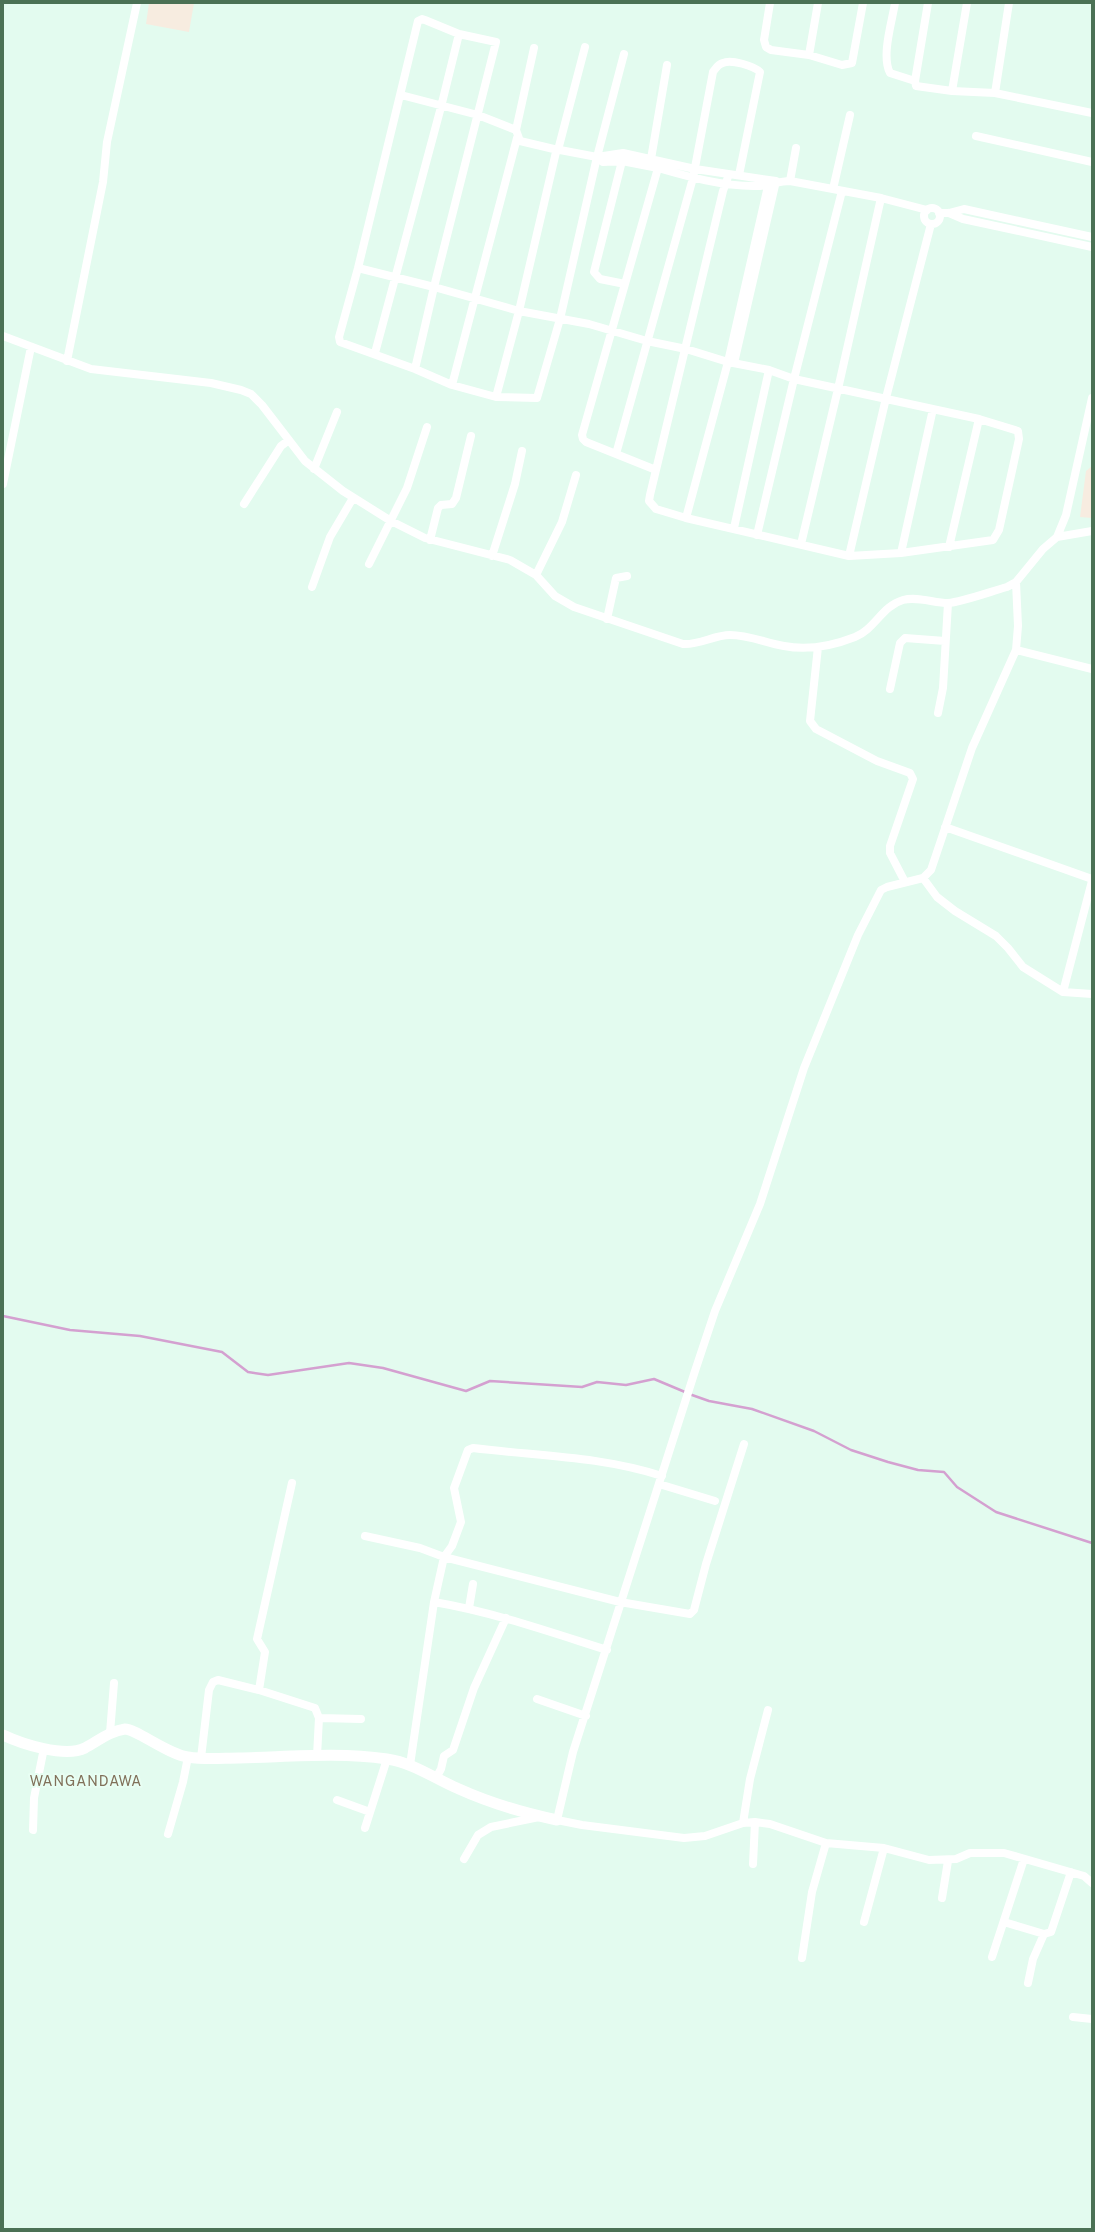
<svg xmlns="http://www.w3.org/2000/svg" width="1095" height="2232" viewBox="0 0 1095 2232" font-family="'Public Sans',sans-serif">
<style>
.education{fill:#f7ece0}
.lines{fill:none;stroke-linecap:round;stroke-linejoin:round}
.stream{stroke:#d4a0d0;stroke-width:2.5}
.street{stroke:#fff;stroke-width:8}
.secondary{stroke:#fff;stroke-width:11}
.labels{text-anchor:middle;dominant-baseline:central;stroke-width:4;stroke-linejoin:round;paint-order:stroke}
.quarter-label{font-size:14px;letter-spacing:1px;fill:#807059;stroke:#e8fef3}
</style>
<rect width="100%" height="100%" fill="#e3fbef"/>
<path class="education" d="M149 3H194L189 32 146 24Z
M1092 466V518L1080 517 1086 471Z"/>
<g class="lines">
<path class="stream" d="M3 1316 70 1330 140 1336 222 1352 248 1372 268 1375 349 1363 383 1368 466 1391 490 1381 582 1387 597 1382 626 1385 654 1379 685 1392
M692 1395 709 1401 752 1409 814 1431 851 1450 888 1462 918 1470 944 1472 957 1487 996 1512 1092 1543"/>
<path class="street" d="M770 3 764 40 766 47 771 50 809 55 818 3
M895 3C892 22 881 56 890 73L915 81
M928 3 915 81 916 86 952 91 995 93 1092 113
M624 54 597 157 623 153 695 169 776 181 734 363
M809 55 842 65 852 63 863 3
M952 91 967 3
M995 93 1009 3
M401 95 478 115 516 130 520 141 558 150 585 47
M516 130 534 48
M976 136 1092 162
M651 159 667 65
M603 162 622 161V157
M729 174 723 191 650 495 649 501 656 509 686 518 728 362 768 186
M790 181 796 148
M833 189 850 115
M924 216a8 8 0 1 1 16 0a8 8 0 1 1-16 0Z
M939 213H949L964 209 1092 237
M949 213 963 219 1092 247
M358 268 434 287 496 42 459 34 425 20 422 19 418 21 358 268 339 337 340 342 415 369
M625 284 600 279 594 272 622 161 658 168
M3 336 91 369 211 383 241 390 251 394 262 405 305 461 343 491 391 521 425 538 510 560 536 575 555 596 574 607 683 644C700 645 714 635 730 635 749 635 766 643 784 646 809 651 832 646 855 637 875 629 882 606 903 600 917 596 934 603 948 603 962 602 992 591 1007 587L1016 582 1043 549 1057 537 1066 515 1092 398
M375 353 441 107 459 34
M67 361 103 182 107 142 137 3
M452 385 517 138
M496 397 519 311 556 152 560 150 597 157 560 319 537 398 496 397 452 385 415 369 434 287 519 311 589 324 647 341 686 349 728 362 769 370 794 379 979 419 1018 431 1019 439 999 530 993 540 901 553 849 556
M616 454 693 178 713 72C716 68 718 64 723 63 731 59 754 66 760 72L739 175
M314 469 337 412
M656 470 586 442 583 439 582 435 658 168C689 177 722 186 754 186 768 187 777 181 790 181L881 198 927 210
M3 484 31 347
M244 504 281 446 289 440
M686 518 849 556 886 398 931 224
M734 528 769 370
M757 535 794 379 842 191
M1057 537 1092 531
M430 540 438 508 441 505 452 504 456 498 471 436
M801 544 838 389 881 198
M949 547 979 419
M901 553 933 409
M492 556 515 484 522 451
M369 564 407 488 427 427
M536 575 562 522 576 475
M1016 582 1018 626 1016 650 972 748 931 870 923 878 887 887 881 890 858 935 804 1068 760 1204 715 1311 695 1371 573 1752 557 1820 582 1825 684 1838 705 1836 743 1823 755 1822 770 1824 826 1843 884 1848 929 1860 956 1859 970 1853H1004L1084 1876 1092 1883
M312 587 330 537 353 498
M607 619 616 578 627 576
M818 647 810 721 816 729 877 761 910 773 913 779 890 846V853L905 882
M1016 650 1092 669
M890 689 900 643 905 638 945 641
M938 713 943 688 948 603
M945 827 1092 879
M923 878 937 897 955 911 996 936 1008 948 1023 967 1063 992 1092 994
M1063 992 1092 881
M659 1484 715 1501
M365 1536 420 1548 444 1557 620 1602 690 1614 694 1610 706 1564 744 1444
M434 1602C493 1612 550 1632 607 1650
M469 1608 473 1584
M259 1690 265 1652 257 1639 292 1483
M537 1699 586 1716
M319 1718 361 1719
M110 1733 114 1683
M201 1758 209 1690 213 1682 218 1680 259 1690 315 1708 319 1718 317 1756
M410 1765 434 1602 444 1557 452 1546 461 1522 454 1488 468 1450 473 1448C537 1456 600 1456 662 1476
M436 1778 441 1769 444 1756 453 1750 474 1688 506 1618
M337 1800 370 1812
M743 1823 750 1779 768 1710
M365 1828 387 1759
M33 1830 34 1798 44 1748
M168 1834 183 1782 188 1757
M464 1859 478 1835 491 1827 539 1817
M753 1864 755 1822
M942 1898 948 1861
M864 1922 884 1848
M1004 1922 1044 1934
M992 1957 1024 1859
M802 1958 812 1892 826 1843
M1028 1983 1033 1959 1044 1934 1051 1932 1071 1872
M1073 2017 1092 2019"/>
<path class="secondary" d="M3 1735C22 1744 65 1758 85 1748 98 1741 110 1731 125 1729 136 1729 169 1755 188 1757 205 1760 223 1758 239 1758 288 1757 338 1752 387 1759 414 1763 435 1779 459 1789 490 1803 524 1813 557 1820"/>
</g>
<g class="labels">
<g class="quarter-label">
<text x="86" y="1781">WANGANDAWA</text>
</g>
</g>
<rect width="1095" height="2232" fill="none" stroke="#4b7155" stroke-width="8"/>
</svg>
